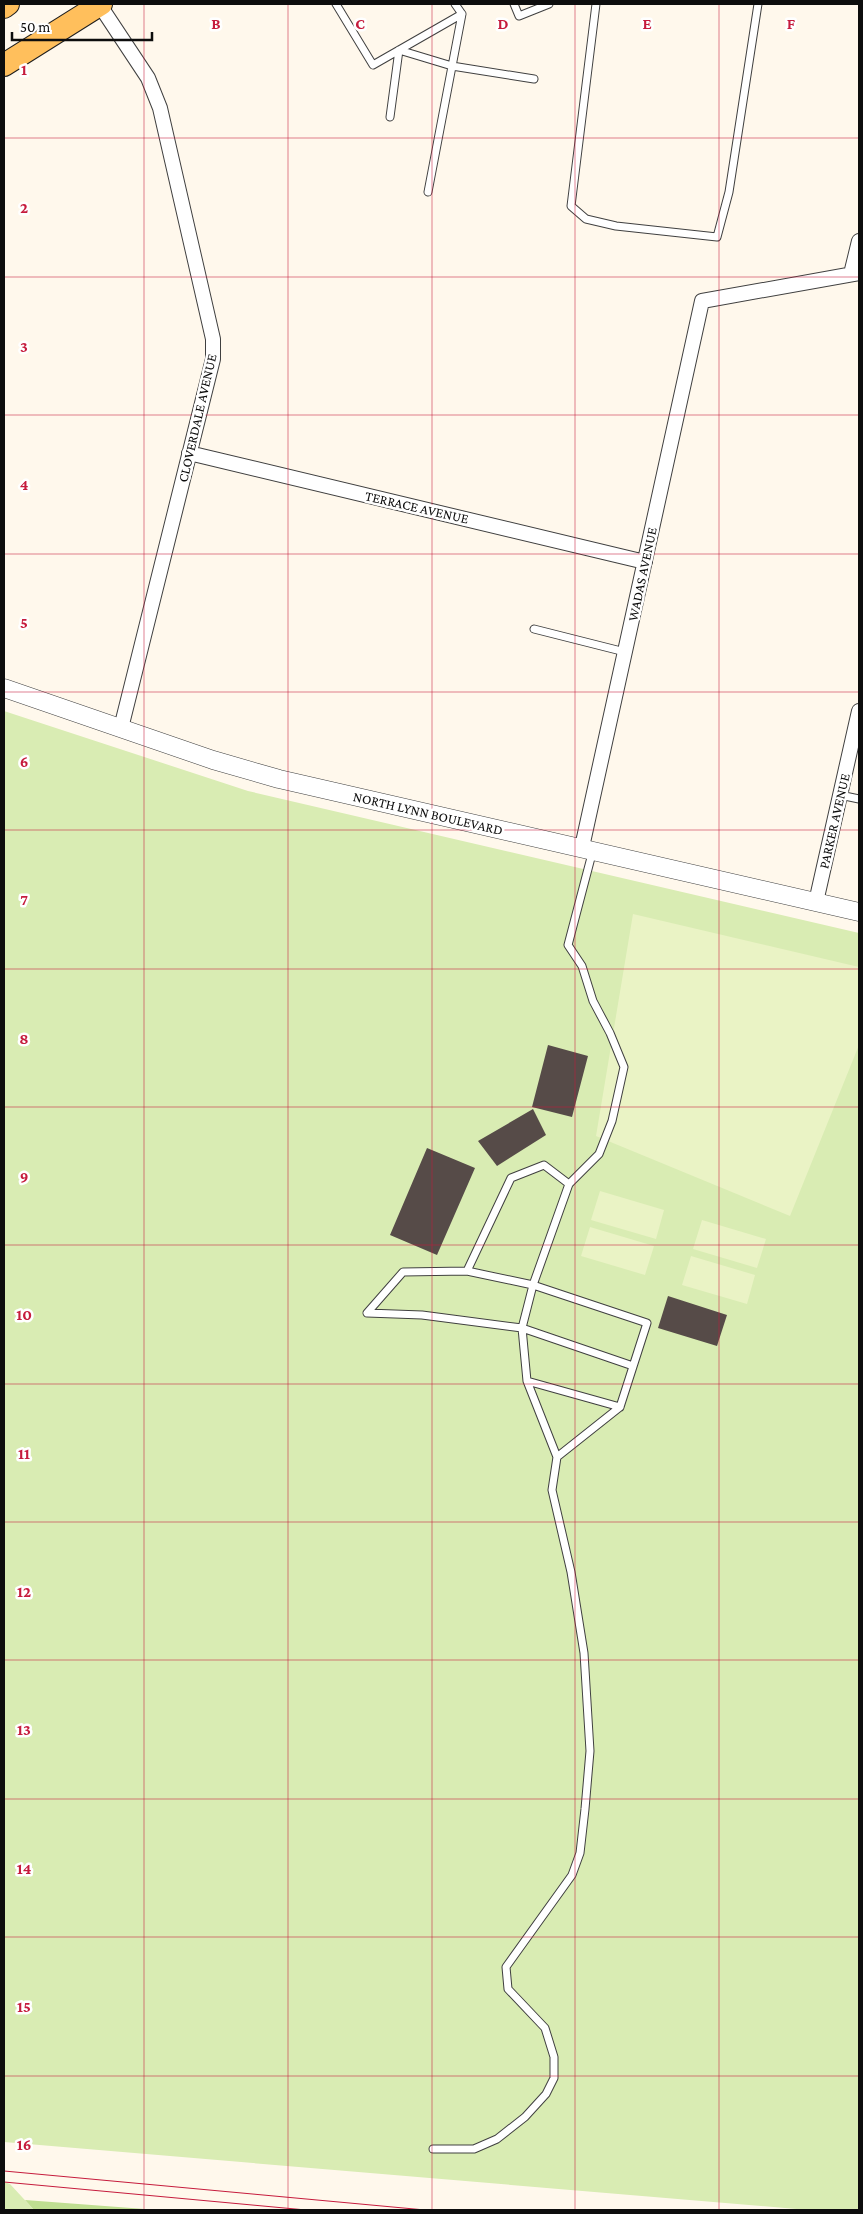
<svg xmlns="http://www.w3.org/2000/svg" width="863" height="2214" viewBox="0 0 863 2214" font-family="'Crimson Pro',serif">
<style>
.green{fill:#d9ecb3}
.forest{fill:#bfde91}
.pitch{fill:#eaf3c5}
.building{fill:#564b48}
.lines{fill:none;stroke-linecap:round;stroke-linejoin:round}
.service-casing{stroke:#404040;stroke-width:9}
.minor-casing{stroke:#404040;stroke-width:16}
.tertiary-casing{stroke:#404040;stroke-width:19}
.primary-casing{stroke:#1e1e1e;stroke-width:24}
.service{stroke:#fff;stroke-width:7}
.minor{stroke:#fff;stroke-width:14}
.tertiary{stroke:#fff;stroke-width:18}
.primary{stroke:#ffbf5c;stroke-width:22}
.tram{stroke:#c61b3d;stroke-width:1}
.grid{fill:none;stroke:#c61b3d;stroke-width:1;stroke-opacity:0.55}
.labels{text-anchor:middle;dominant-baseline:central;stroke-width:5;stroke-linejoin:round;paint-order:stroke}
.street-label{font-size:14px;fill:#0d0d0d;stroke:#fff}
.grid-label{font-size:16px;text-anchor:middle;font-weight:bold;fill:#c61b3d;stroke:#fff;stroke-width:5;stroke-linejoin:round;paint-order:stroke}
</style>
<rect width="100%" height="100%" fill="#fff8ec"/>
<path class="green" d="M4 711 248 791 859 933V2210H808L4 2142Z
M4 2182 10 2184 34 2210H4Z"/>
<path class="forest" d="M25 2200 158 2210H34Z"/>
<path class="pitch" d="M633 914 859 967V1045L790 1216 596 1136Z
M600 1191 664 1210 656 1239 591 1220Z
M702 1220 766 1239 757 1268 693 1249Z
M590 1227 654 1246 645 1275 581 1256Z
M691 1256 755 1275 747 1304 682 1285Z"/>
<path class="building" d="M548 1045 588 1056 572 1117 532 1107Z
M533 1109 546 1135 497 1166 478 1141Z
M427 1148 475 1168 437 1255 390 1235Z
M668 1296 727 1315 717 1346 658 1328Z"/>
<g class="lines">
<defs>
<path id="service" d="M336 4 373 65 462 14 455 4
M514 4 519 16 549 4
M596 4 571 206 586 219 616 226 717 237 729 192 758 4
M390 117 399 50 452 66 534 79
M428 192 462 14
M534 629 625 652
M840 795 859 799
M593 850 568 945 582 966 593 1001 610 1033 624 1067 612 1121 599 1154 569 1184 533 1285 522 1328 527 1381 620 1407 647 1323 533 1285 467 1271 403 1272 367 1313 422 1315 522 1328 633 1366
M467 1271 511 1178 544 1165 569 1184
M527 1381 557 1457 620 1407
M433 2149H474L497 2139 525 2117 546 2094 554 2078V2057L545 2028 508 1989 506 1967 572 1875 580 1853 585 1809 590 1751 584 1653 571 1572 552 1490 557 1457"/>
<path id="minor" d="M99 4 148 78 160 108 213 339V359L121 728
M851 274 859 241
M189 453 645 562
M582 847 702 301 859 273
M816 902 859 711"/>
<path id="tertiary" d="M4 688 213 760 279 779 859 912"/>
<path id="primary" d="M4 7 8 4
M4 65 101 4"/>
</defs>
<use href="#service" class="service-casing"/>
<use href="#minor" class="minor-casing"/>
<use href="#tertiary" class="tertiary-casing"/>
<use href="#primary" class="primary-casing"/>
<use href="#service" class="service"/>
<use href="#minor" class="minor"/>
<use href="#tertiary" class="tertiary"/>
<use href="#primary" class="primary"/>
<path class="tram" d="M4 2171 425 2210
M4 2182 306 2210"/>
</g>
<path class="grid" d="M144 4V2210M288 4V2210M432 4V2210M575 4V2210M719 4V2210M4 138H859M4 277H859M4 415H859M4 554H859M4 692H859M4 830H859M4 969H859M4 1107H859M4 1245H859M4 1384H859M4 1522H859M4 1660H859M4 1799H859M4 1937H859M4 2076H859"/>
<g class="labels">
<g class="street-label">
<text transform="translate(197 418) rotate(-77)">CLOVERDALE AVENUE</text>
<text transform="translate(417 507) rotate(13)">TERRACE AVENUE</text>
<text transform="translate(642 574) rotate(-78)">WADAS AVENUE</text>
<text transform="translate(428 813) rotate(13)">NORTH LYNN BOULEVARD</text>
<text transform="translate(834 821) rotate(-77)">PARKER AVENUE</text>
</g>
</g>
<g class="grid-label">
<text x="216" y="29">B</text>
<text x="360" y="29">C</text>
<text x="503" y="29">D</text>
<text x="647" y="29">E</text>
<text x="791" y="29">F</text>
<text x="24" y="75">1</text>
<text x="24" y="213">2</text>
<text x="24" y="352">3</text>
<text x="24" y="490">4</text>
<text x="24" y="628">5</text>
<text x="24" y="767">6</text>
<text x="24" y="905">7</text>
<text x="24" y="1044">8</text>
<text x="24" y="1182">9</text>
<text x="24" y="1320">10</text>
<text x="24" y="1459">11</text>
<text x="24" y="1597">12</text>
<text x="24" y="1735">13</text>
<text x="24" y="1874">14</text>
<text x="24" y="2012">15</text>
<text x="24" y="2150">16</text>
</g>
<rect width="863" height="2214" fill="none" stroke="#0d0d0d" stroke-width="10"/>
<path d="M12 32v8h140v-8" fill="none" stroke="#0d0d0d" stroke-width="2.5"/>
<text x="20" y="32" font-size="15" fill="#0d0d0d" stroke="#ffffff" stroke-width="4" paint-order="stroke">50 m</text>
</svg>
